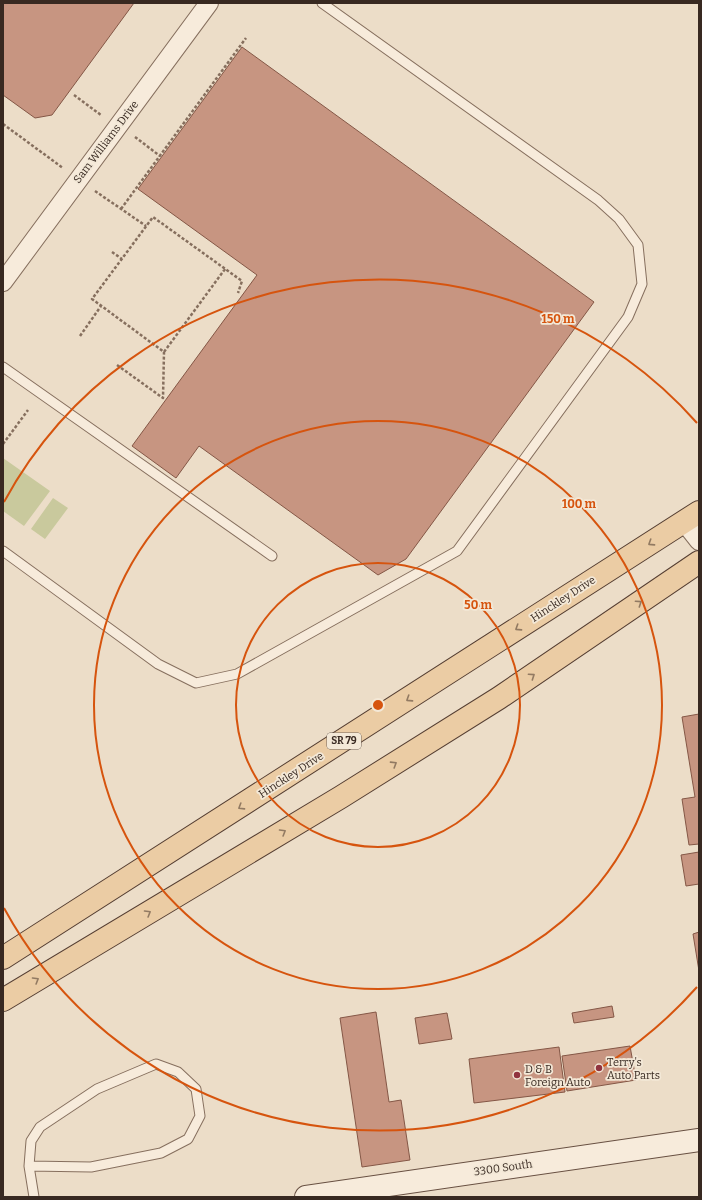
<svg xmlns="http://www.w3.org/2000/svg" width="702" height="1200" viewBox="0 0 702 1200" font-family="Bitter,serif">
<style>
.green{fill:#c9c99d}
.building{fill:#c79581;stroke:#845746}
.lines{fill:none;stroke-linecap:round;stroke-linejoin:round}
.lane-casing{stroke:#866f5e;stroke-width:11}
.street-casing{stroke:#866f5e;stroke-width:20}
.secondary-casing{stroke:#685042;stroke-width:24}
.primary-casing{stroke:#553e32;stroke-width:24}
.path{stroke:#866f5e;stroke-width:2.5;stroke-dasharray:3 2;stroke-linecap:butt}
.lane{stroke:#f7ebdb;stroke-width:9}
.street{stroke:#f7ebdb;stroke-width:18}
.secondary{stroke:#f7ebdb;stroke-width:22}
.primary{stroke:#ebcca4;stroke-width:22}
.oneway{stroke:#927a62}
.ring{fill:none;stroke:#d6540e;stroke-width:2}
.poi-dot{fill:#91333f;stroke:#f3e8d7;stroke-width:1.5}
.labels{text-anchor:middle;dominant-baseline:central;stroke-width:3.5;stroke-linejoin:round;paint-order:stroke}
.shield{fill:#f3e8d7;stroke:#706258;stroke-width:1}
.shield-label{font-size:10px;font-weight:bold;fill:#382921}
.street-label{font-size:11px;fill:#382921;stroke:#f3e8d7}
.poi-label{font-size:11px;fill:#382921;stroke:#f3e8d7;text-anchor:start}
.centre{fill:#d6540e;stroke:#f3e8d7;stroke-width:2}
.ring-label{font-size:12px;text-anchor:middle;font-weight:bold;fill:#d6540e;stroke:#f3e8d7;stroke-width:3.5;stroke-linejoin:round;paint-order:stroke}
</style>
<rect width="100%" height="100%" fill="#ecddc8"/>
<path class="green" d="M3 458 50 491 24 526 3 511Z
M53 498 68 508 45 539 31 529Z"/>
<path class="building" d="M3 3H134L52 115 35 118 3 95Z
M242 47 594 302 406 559 378 575 199 446 176 478 132 446 257 275 138 189Z
M699 714V844L689 845 682 799 695 797 682 717Z
M699 852V884L686 886 681 855Z
M699 932V971L693 934Z
M612 1006 614 1017 574 1023 572 1013Z
M376 1012 389 1102 401 1100 410 1160 362 1167 340 1018Z
M447 1013 452 1039 419 1044 415 1018Z
M630 1046 636 1080 567 1091 562 1056Z
M559 1047 565 1092 474 1103 469 1059Z"/>
<g class="lines">
<defs>
<path id="lane" d="M3 367 272 556
M3 551 158 664 196 683 237 674 457 551 628 317 642 284 638 245 619 219 598 200 322 3
M29 1166 91 1167 161 1153 188 1139 200 1116 196 1089 178 1072 156 1064 97 1089 40 1127 31 1141 29 1166 34 1197"/>
<path id="street" d="M3 282 209 3
M684 522 699 541"/>
<path id="secondary" d="M306 1197 699 1140"/>
<path id="primary" d="M3 958 699 512
M3 1000 341 797 499 698 699 562"/>
</defs>
<use href="#lane" class="lane-casing"/>
<use href="#street" class="street-casing"/>
<use href="#secondary" class="secondary-casing"/>
<use href="#primary" class="primary-casing"/>
<path class="path" d="M74 95 101 115
M3 124 63 168
M135 137 160 156
M95 191 146 226
M121 209 246 38
M112 252 122 259
M225 269 164 352 92 299 153 217 242 281 238 293
M80 336 101 306
M117 365 163 398 164 352
M3 444 28 410"/>
<use href="#lane" class="lane"/>
<use href="#street" class="street"/>
<use href="#secondary" class="secondary"/>
<use href="#primary" class="primary"/>
</g>
<defs><path id="oneway-chevron" d="M-2-3.5L2.5 0L-2 3.5" fill="none" stroke-width="1.6" stroke-linecap="round" stroke-linejoin="round"/></defs>
<g class="oneway">
<use href="#oneway-chevron" transform="translate(651 543) rotate(147)"/>
<use href="#oneway-chevron" transform="translate(639 603) rotate(-34)"/>
<use href="#oneway-chevron" transform="translate(518 628) rotate(147)"/>
<use href="#oneway-chevron" transform="translate(532 676) rotate(-34)"/>
<use href="#oneway-chevron" transform="translate(409 699) rotate(147)"/>
<use href="#oneway-chevron" transform="translate(394 764) rotate(-32)"/>
<use href="#oneway-chevron" transform="translate(241 807) rotate(148)"/>
<use href="#oneway-chevron" transform="translate(283 832) rotate(-31)"/>
<use href="#oneway-chevron" transform="translate(148 913) rotate(-31)"/>
<use href="#oneway-chevron" transform="translate(36 980) rotate(-31)"/>
</g>
<g class="ring">
<circle cx="378" cy="705" r="142"/>
<circle cx="378" cy="705" r="284"/>
<path d="M697 987A426 426 0 0 1 4 908M4 502A426 426 0 0 1 697 423"/>
</g>
<g class="poi-dot">
<circle cx="599" cy="1068" r="4"/>
<circle cx="517" cy="1075" r="4"/>
</g>
<g class="labels">
<rect class="shield" x="327" y="733" width="34" height="16" rx="3"/>
<g class="shield-label">
<text x="344" y="741">SR 79</text>
</g>
<g class="street-label">
<text transform="translate(106 142) rotate(-53)">Sam Williams Drive</text>
<text transform="translate(563 599) rotate(-33)">Hinckley Drive</text>
<text transform="translate(291 775) rotate(-33)">Hinckley Drive</text>
<text transform="translate(503 1168) rotate(-8)">3300 South</text>
</g>
<g class="poi-label">
<text x="607" y="1062">Terry's<tspan x="607" dy="13">Auto Parts</tspan></text>
<text x="525" y="1069">D &amp; B<tspan x="525" dy="13">Foreign Auto</tspan></text>
</g>
</g>
<circle cx="378" cy="705" r="6" class="centre"/>
<g class="ring-label">
<text x="558" y="323">150 m</text>
<text x="579" y="508">100 m</text>
<text x="478" y="609">50 m</text>
</g>
<rect width="702" height="1200" fill="none" stroke="#382921" stroke-width="8"/>
</svg>
